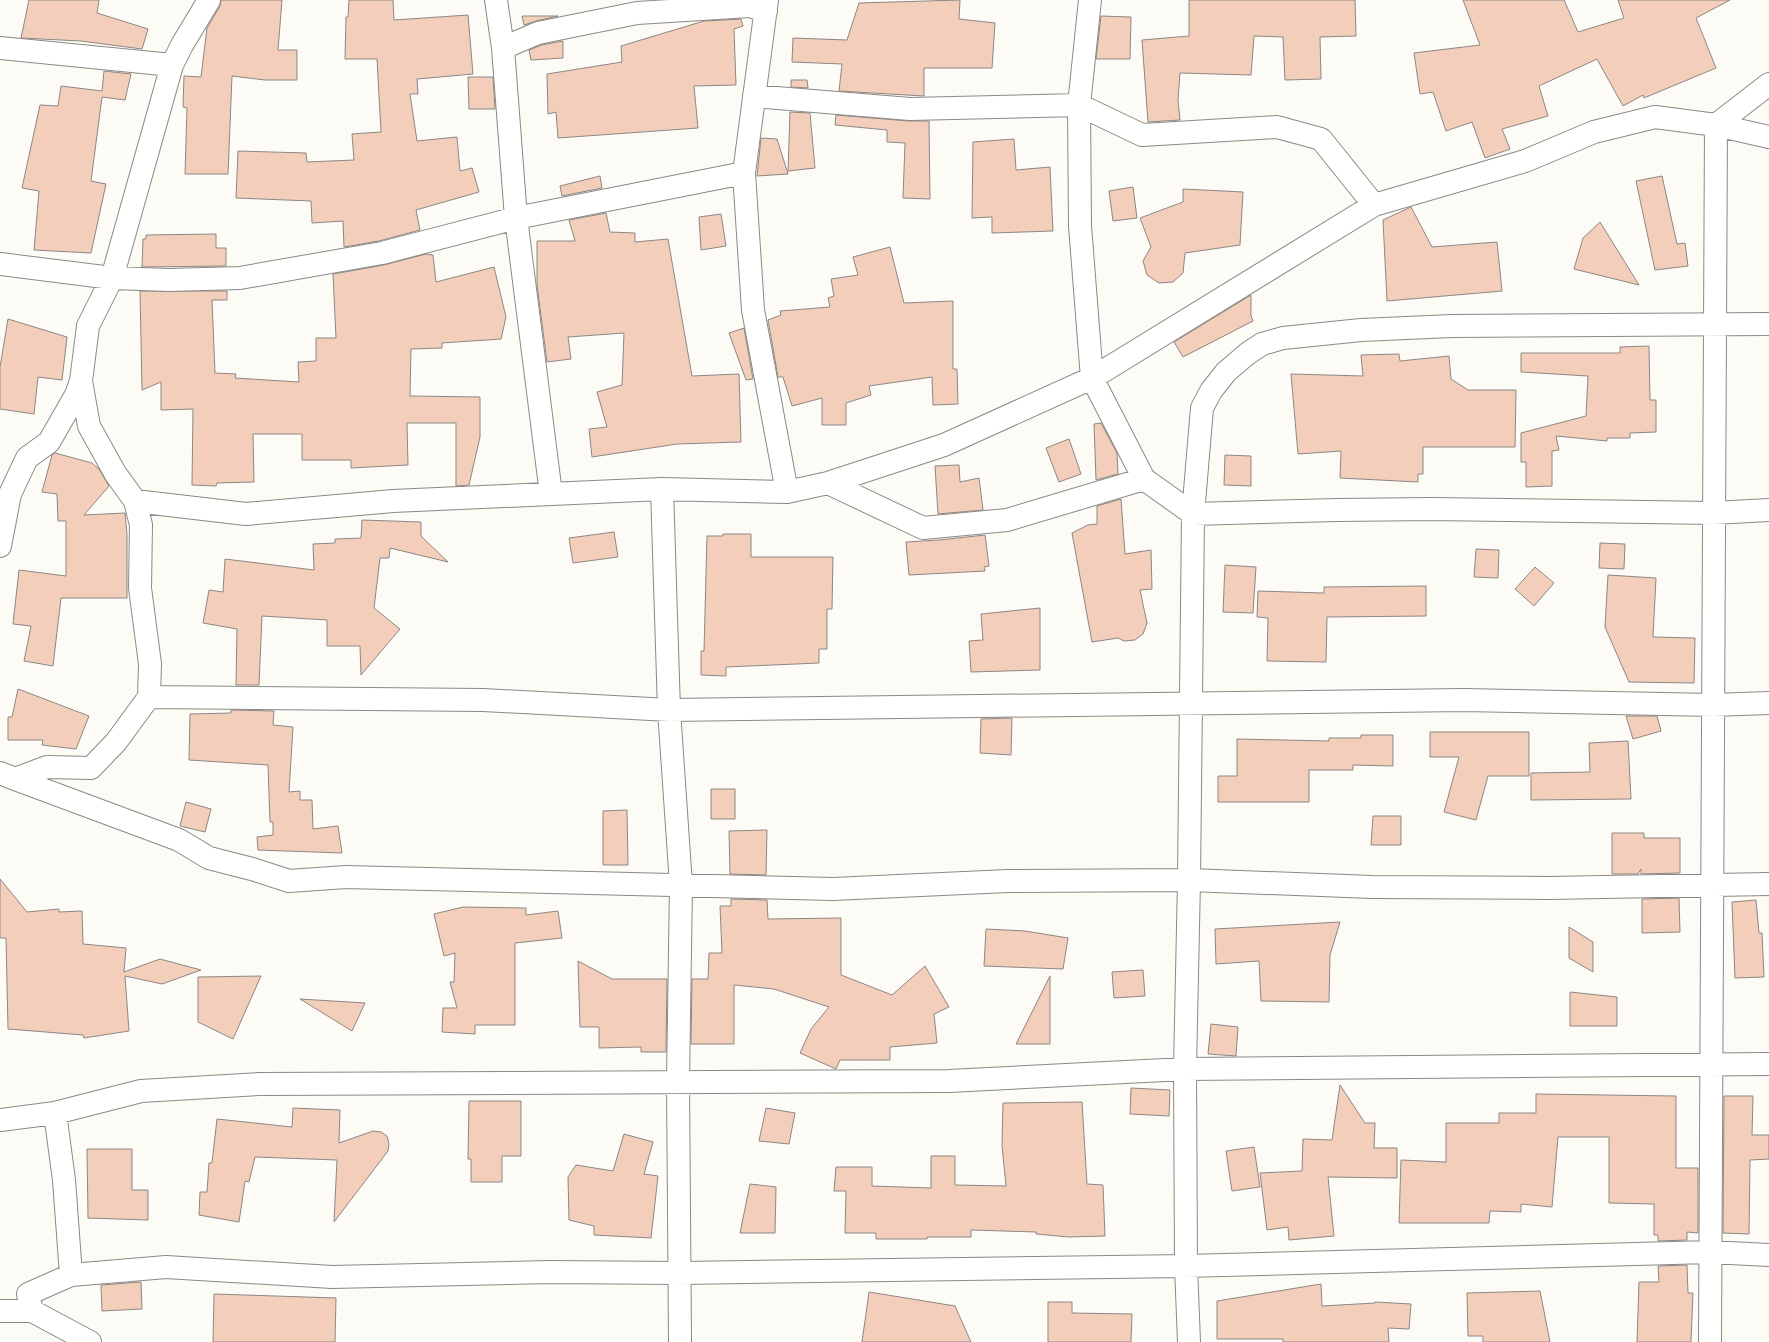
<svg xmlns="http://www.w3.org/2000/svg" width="1769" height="1342" viewBox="0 0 1769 1342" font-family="'Space Grotesk',sans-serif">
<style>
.building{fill:#f2cebb;stroke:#8d8784}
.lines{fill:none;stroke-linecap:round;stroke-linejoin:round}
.minor-casing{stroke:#8b8984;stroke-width:24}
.minor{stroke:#fff;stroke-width:22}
</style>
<rect width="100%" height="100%" fill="#fdfbf5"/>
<path class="building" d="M29 0H99L97 13 148 29 142 49 81 41 21 38Z
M221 0H282L278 50H297V80H265L232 76 228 174H185L187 108 183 107 184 76 201 77 207 28 220 6Z
M349 0H393L394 20 468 15 473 74 417 79 418 94H410L417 141 457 137 460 171 472 168 479 192 416 210 420 230 379 241 344 247 343 221 312 223 311 201 236 198 238 151 306 153 307 162 354 160 352 134 381 132 377 59H345L346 17H348Z
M960 0 959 19 995 23 992 68H924V96L839 91 842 64 792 62 793 38 847 40 859 3Z
M1189 0H1355L1356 36 1320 37 1321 79 1285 80 1283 37 1254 36 1251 75 1180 73 1178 100 1180 120 1148 122 1142 40 1189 36Z
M1463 0H1564L1578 32 1624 18 1618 0H1730L1696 18 1716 68 1644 98 1643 95 1623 106 1597 59 1539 86 1548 116 1502 129 1510 149 1485 158 1472 122 1446 131 1433 92 1420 94 1414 53 1480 45Z
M522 16H558L536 21 524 25Z
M1101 16 1131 17 1130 59H1096Z
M741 19 743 26 734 29 736 85 694 86 698 128 558 138 556 112 548 114 547 74 622 62 621 46 704 21Z
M563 41V58L531 60 529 50 542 45Z
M104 71 131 74 125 100 102 97 91 181 106 184 91 253 34 250 39 191 22 188 40 105 58 106 61 86 102 91Z
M468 77H493L495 109H469Z
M791 80H807L808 88 791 87Z
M790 112 810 113 815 168 788 171Z
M836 115 909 121H929L930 199 903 198 905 143 887 142V130L835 125Z
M761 138 777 139 788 174 757 176Z
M1014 139 1016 170 1050 167 1053 231 992 233V217L972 218 973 142Z
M600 176 602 188 562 196 560 186Z
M1662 176 1677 244 1685 243 1688 266 1655 270 1636 181Z
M1133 187 1137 218 1113 221 1109 191Z
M1183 189 1243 192 1240 245 1185 253 1183 273 1173 282 1159 283 1147 275 1143 261 1151 247 1140 218 1183 202Z
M1411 207 1432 247 1497 242 1502 291 1387 301 1383 220Z
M606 213 610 232 635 233V242L668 239 692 376 739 374 741 442 677 444 592 457 589 429 607 427 597 392 622 385 624 333 568 337 571 359 547 362 537 285V241H575L569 220Z
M721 214 726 246 701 250 699 217Z
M1600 222 1639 285 1574 269 1583 238Z
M216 234V248H226V266L142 267 143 239H146V235Z
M890 247 904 303 953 301V369H957L958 404 933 405 932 377 869 386 871 395 846 403V425H822V398L792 406 783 377H778L768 320 781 315 780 311 830 307 828 298 834 296 831 279 858 275 853 257Z
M426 254 433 255 436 282 494 267 506 317 501 339 442 343V348L411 349 410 396 480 397V437L469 485 456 486V423H407L408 465 351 468V460H302V434H253L254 482 217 483 216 486 192 485 193 409 161 410V382L142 390 140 291H227V300H212L215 373 236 374 235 378 299 382 298 362 316 361V338H336L333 274 384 265Z
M1251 295V316L1253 321 1183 357 1174 342Z
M8 319 67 337 62 380 38 377 34 414 0 409V367Z
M744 328 753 379 746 380 729 333Z
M1649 346 1650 400H1656V432L1630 433V438H1607V441L1556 436 1559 450 1552 451V486L1526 487V462H1521V433L1586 416 1588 376 1521 372V353H1620V347Z
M1399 354 1400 361 1449 356 1451 379 1468 390H1516L1515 447H1423V474H1418V482L1340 478 1341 451 1298 454 1291 374 1363 376 1361 355Z
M1101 423 1117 453 1118 474 1096 480 1094 424Z
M1069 439 1081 474 1059 482 1046 448Z
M55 453 92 463 99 469 109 486 84 515 125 513 127 535V598H61L53 666 24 661 31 626 13 624 19 570 66 576V521H58L57 494 42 492 52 455Z
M1225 455 1251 456V486L1224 485Z
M959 465 960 482 979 478 983 510 938 514 935 466Z
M1121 499 1125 554 1151 550 1152 589 1140 590 1147 623 1143 634 1135 640 1124 641 1118 638 1092 642 1072 533 1088 525 1097 524V506Z
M362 520 421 522V536L448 562 390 548 389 558H380L374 608 400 629 361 675 360 646H327V620L262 616 259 685H236L237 629 203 623 209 590 223 592 225 559 314 570 313 544 335 543V539L361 538Z
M614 532 618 557 573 563 569 538Z
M723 534H751V557H833L832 609H827V649H819V663L726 667V676L701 675V651H704L707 536H723Z
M985 535 989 566 984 567 985 571 909 575 906 542 939 540Z
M1600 543 1625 544 1624 569 1599 568Z
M1476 549 1499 550 1498 578 1474 577Z
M1225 565 1256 567 1253 613 1223 612Z
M1535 567 1554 583 1534 606 1515 589Z
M1608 575 1656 578 1653 637 1695 638 1694 683 1629 682 1605 627Z
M1426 586V616L1327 617 1326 662 1267 661 1268 618 1257 617 1258 591 1324 593V587Z
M1040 608V670L971 672 969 641 983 640 981 614Z
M18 689 89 716 76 749 42 745 43 740H8V717H12Z
M231 710 274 711 273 725 293 727 289 792 300 791V800H312L313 829 338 826 342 853 258 850 257 837 273 835V822H270L268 765 189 760 190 714 231 713Z
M1626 716H1657L1661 731 1633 739Z
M1012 718 1011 755 980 753 981 719Z
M1430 732H1529V776H1488L1476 820 1444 812 1459 757H1430Z
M1361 735H1393V766L1353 765V770H1309V802H1218V776H1237V739L1329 741V738H1361Z
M1628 741 1631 799 1531 800V773L1590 772 1589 743Z
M711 789H735V819H711Z
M186 802 211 809 205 832 180 826Z
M627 810 628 865H603V811Z
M1373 816H1401V845H1371Z
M767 830 766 875 730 874 729 831Z
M1612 833H1644V838H1680V873L1641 874V869L1638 874H1612Z
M0 879 27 912 59 909V912L82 911 83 944 126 948 124 972 160 959 201 970 162 984 125 976 129 1031 84 1038 83 1035 8 1029 6 938H0Z
M1679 898 1680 932 1642 933V899Z
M731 899 767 900 768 919 841 918V975L892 995 925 966 949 1007 934 1014 937 1043 890 1047V1060H840L836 1069 800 1053 811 1029 829 1007 774 989 734 985V1044H691L692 979H708L709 953H722L720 906H731Z
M1756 900 1759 933H1762L1764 977 1735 978 1732 902Z
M463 907 526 908V915L558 911 562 938 515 943V1025H475V1034L442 1032 443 1008H457L450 982H454L455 953 444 956 434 914Z
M1340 922 1330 955 1329 1002 1261 1001 1259 961 1216 964 1215 929Z
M1569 927 1593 942V972L1569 958Z
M986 929 1025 931 1068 938 1063 969 984 966Z
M578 961 612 979H667L666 1052H641V1047L599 1048V1027H580Z
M1143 970 1145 996 1114 998 1112 972Z
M261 976 233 1039 198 1022V977Z
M1050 976V1044H1016Z
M1570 992 1617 997V1026H1570Z
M300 999 365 1003 352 1031Z
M1211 1024 1238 1027 1236 1056 1208 1054Z
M1340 1085 1365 1123H1375L1374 1148H1397V1178L1328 1177 1334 1236 1289 1240 1288 1227 1267 1230 1260 1173 1302 1171 1303 1139 1332 1140Z
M1131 1088 1170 1090 1169 1116 1130 1114Z
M1536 1094 1676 1096V1168H1698V1233L1687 1232V1240L1658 1241V1235H1654V1204L1609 1203V1137H1558L1552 1207 1521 1204V1212L1490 1211 1489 1223H1399L1401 1160 1446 1162V1123H1499V1113H1536Z
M1724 1096H1753L1752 1135H1769V1159L1750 1160 1749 1234 1723 1233Z
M469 1101H521V1156H502V1182H471V1159H468Z
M1082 1102 1087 1184 1103 1185 1105 1236 1069 1237 1036 1234V1232L971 1230V1237H927V1239H876V1233H845L846 1191H834L836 1167H872V1186L931 1188V1156H955V1185L1006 1186 1002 1145 1003 1103Z
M293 1108 340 1110 339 1143 373 1131 381 1132 387 1136 389 1144 388 1151 334 1222 337 1160 255 1157 249 1182 245 1181 239 1222 199 1215 200 1192H207L209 1163H212L217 1119 292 1127Z
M766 1108 795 1113 789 1144 759 1141Z
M624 1134 653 1142 644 1174 658 1176 651 1238 594 1235V1226L569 1220 568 1177 576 1165 613 1171Z
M1254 1147 1260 1187 1232 1191 1226 1151Z
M87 1149H132V1190H148V1220L88 1218Z
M750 1184 776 1187 775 1233H740Z
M1687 1265 1688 1293H1693L1691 1342H1637L1639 1282H1659L1658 1266Z
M141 1282 142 1309 102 1311 101 1285Z
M1321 1284 1322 1306 1375 1303V1302L1411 1304 1409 1329 1388 1328 1389 1342H1283V1339H1217V1301Z
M1540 1291 1550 1342H1483V1336H1468L1467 1293Z
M869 1292 955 1306 971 1342H862Z
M214 1294 336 1298 335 1342H213Z
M1048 1302H1072V1313L1132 1314 1131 1342H1048Z"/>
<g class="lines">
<defs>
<path id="minor" d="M496 0 503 48 516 218 551 494
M767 0 744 173 753 310 787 492
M1090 0 1079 105 1080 226 1092 378 1144 479
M0 48 172 65
M503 48 538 33 637 13 750 6 766 11
M754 96 910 109 1079 105 1142 135 1277 127 1321 139 1374 205
M1716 125 1769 84
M0 264 112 278 169 280 240 278 382 253 516 218 744 173
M828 483 923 528 1007 520 1144 479 1193 514 1337 510 1431 509 1714 513 1769 510
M662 489 669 710 681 885 678 1081 680 1342
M135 501 246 514 393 501 662 489 787 492 828 483 944 445 1092 378 1374 205 1525 161 1594 132 1655 117 1716 125 1769 137
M0 546 10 494 27 458 49 442 76 395 81 381
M149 697 483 700 669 710 1464 700 1713 705 1769 703
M0 773 15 779 47 767 91 768 116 742 149 697 150 664 140 588 141 525 135 501 115 473 89 426 81 381 88 326 112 278 172 65 182 45 209 0
M15 779 179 840 209 858 252 869 289 881 346 877 833 889 1008 881 1189 880 1372 887 1549 888 1769 884
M55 1113 64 1180 71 1275 28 1294 32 1311 90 1342
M0 1120 55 1113 141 1091 259 1084 949 1081 1185 1069 1769 1064
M71 1275 166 1267 332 1277 549 1272 680 1273 1186 1266 1710 1252 1769 1255
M0 1311H32
M1189 1342 1186 1266 1185 1069 1189 880 1193 514 1202 408 1211 391 1226 372 1247 354 1262 344 1283 338 1361 330 1452 326 1769 324
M1710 1342 1716 125"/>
</defs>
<use href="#minor" class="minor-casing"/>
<use href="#minor" class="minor"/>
</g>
</svg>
